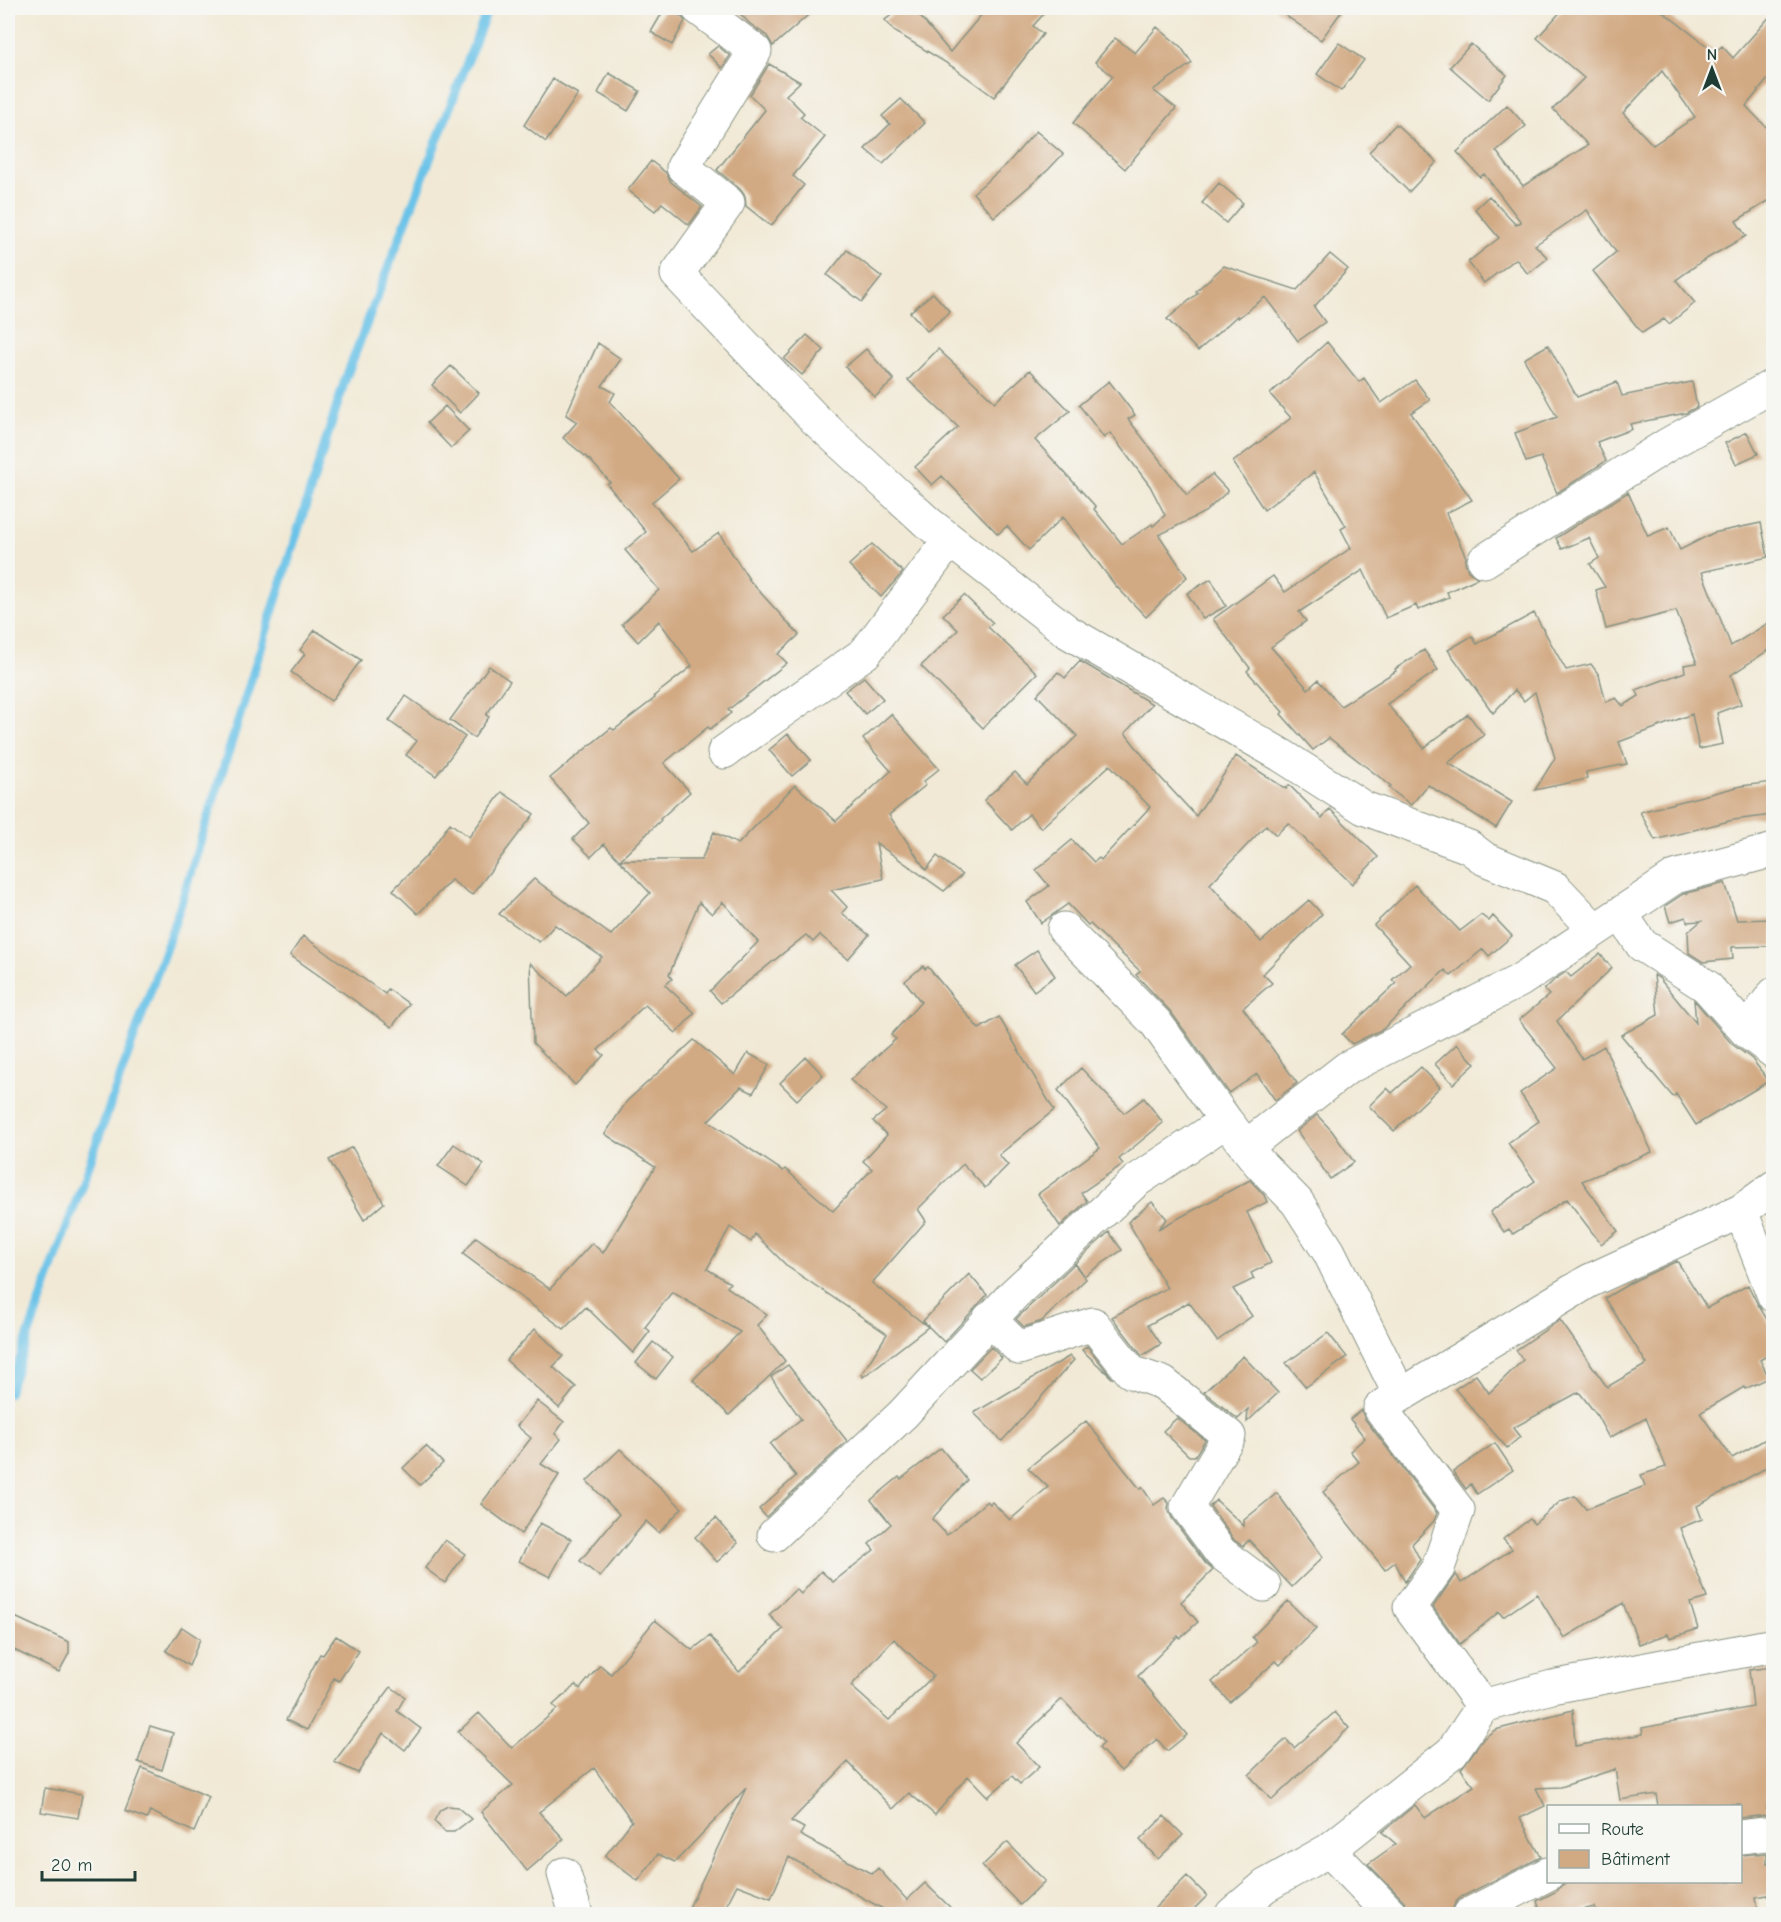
<svg xmlns="http://www.w3.org/2000/svg" width="1781" height="1922" viewBox="0 0 1781 1922" font-family="'Comic Neue',sans-serif">
<style>
.lines{fill:none;stroke-linecap:round;stroke-linejoin:round}
.stream{stroke:#6bc3e8;stroke-width:9}
.building{fill:#d1a982;fill-rule:evenodd}
.minor-casing{stroke:#889384;stroke-width:35}
.minor{stroke:#fff;stroke-width:33}
</style>
<rect width="100%" height="100%" fill="#f6f6f2"/>
<filter id="ink" filterUnits="userSpaceOnUse"><feTurbulence type="fractalNoise" baseFrequency=".0167" numOctaves="2"/><feDisplacementMap in="SourceGraphic" scale="12" xChannelSelector="R" yChannelSelector="G"/><feConvolveMatrix kernelMatrix="1 2 1 2 8 2 1 2 1" color-interpolation-filters="sRGB"/></filter>
<filter id="wash" filterUnits="userSpaceOnUse"><feTurbulence type="fractalNoise" baseFrequency=".008" numOctaves="4" result="noise"/><feDisplacementMap in="SourceGraphic" scale="24" xChannelSelector="R" yChannelSelector="G"/><feGaussianBlur stdDeviation="1.35" result="paint"/><feColorMatrix in="noise" values="0 0 0 0 0 0 0 0 0 0 0 0 0 0 0 0 0 1.4 0 .05"/><feComposite in="paint" operator="in"/></filter>
<g filter="url(#wash)">
<rect width="100%" height="100%" fill="#f1e9d5"/>
<g class="lines">
<path class="stream" d="M8 1393 176 919 345 380 488 8"/>
</g>
<g id="blocks">
<path class="building" d="M665 8 681 16 685 21 672 45 651 32Z
M735 8H816L773 46 767 36 749 23Z
M901 8H913L950 52 987 8H1049L1033 26 1043 34 994 97 953 67 894 31 885 20Z
M1275 8H1344L1321 40Z
M1564 8H1658L1715 52 1722 46 1733 58 1773 13V73L1746 106 1773 134V198L1736 221 1746 236 1701 262 1676 280 1695 303 1669 324 1664 319 1642 333 1593 271 1616 252 1587 210 1535 245 1548 258 1528 274 1516 259 1484 283 1468 262 1499 238 1475 209 1489 196 1516 225 1521 222 1484 174 1480 177 1457 152 1507 105 1526 126 1496 151 1523 186 1588 145 1553 109 1584 78 1537 38ZM1662 71 1695 117 1653 145 1623 113Z
M1157 27 1181 47 1192 63 1153 90 1176 108 1125 169 1073 123 1113 76 1095 62 1115 38 1135 53Z
M1339 43 1364 60 1341 91 1317 74Z
M1471 44 1507 75 1488 100 1450 67Z
M718 46 730 56 722 68 708 54Z
M769 64 800 82 786 95 804 113 800 117 825 137 793 176 804 185 771 226 746 206 745 196 740 189 717 170 765 110 750 95Z
M609 73 640 91 628 111 598 93Z
M553 79 578 94 546 142 524 125Z
M901 99 925 123 883 164 865 149 890 124 882 116Z
M1396 124 1437 162 1409 192 1369 152Z
M1036 131 1063 154 1048 170 994 217 973 193 1006 165Z
M651 161 666 173 671 182 702 207 689 225 662 203 655 211 628 190Z
M1219 183 1243 203 1226 223 1202 203Z
M847 250 882 277 862 302 827 275Z
M1330 254 1348 269 1314 307 1325 322 1298 341 1265 297 1238 318 1237 316 1198 351 1167 319 1198 293 1196 291 1224 266 1297 290Z
M933 293 950 312 927 331 910 312Z
M807 335 824 350 802 375 784 359Z
M1327 342 1359 382 1364 378 1381 403 1415 380 1430 400 1411 413 1472 500 1446 513 1466 557 1465 562 1468 571 1478 578 1447 592 1449 597 1418 610 1416 605 1386 618 1363 570 1299 612 1306 621 1271 647 1308 689 1318 680 1341 706 1396 671 1395 669 1424 650 1438 670 1387 704 1424 748 1468 714 1484 735 1448 763 1512 802 1496 828 1428 785 1411 805 1389 788 1391 786 1329 738 1313 750 1281 714 1283 712 1247 671 1250 668 1213 619 1273 576 1285 592 1351 548 1341 529 1346 526 1314 472 1264 510 1233 462 1291 418 1270 394Z
M598 343 621 359 602 386 615 393 610 402 679 479 652 502 693 551 719 533 750 581 799 635 778 654 787 663 728 710 731 713 710 729 708 727 664 763 690 792 660 819 661 820 620 860H701L714 832 738 844 795 785 836 821 891 771 863 739 891 714 939 769 923 782 926 785 889 815 926 870 937 856 962 875 944 891 876 843 883 879 831 890 847 907 842 913 869 935 848 959 820 935 813 942 806 935 721 1003 710 991 758 942 723 902 712 914 699 902 669 975 672 979 665 985 695 1013 676 1033 645 1005 598 1050 604 1055 575 1085 533 1043 530 963 567 996 602 957 555 925 539 942 499 914 534 879 611 935 650 893 604 844 591 857 573 839 589 823 550 778 611 728 614 730 655 698 654 696 692 666 659 621 638 642 622 624 659 590 625 550 646 532 607 484 610 482 590 460 563 438 577 422 566 415Z
M1548 345 1577 397 1617 382 1622 396 1692 382 1697 407 1686 413 1630 424 1632 429 1597 442 1606 461 1557 493 1541 457 1526 462 1515 433 1557 417 1524 359Z
M866 349 894 380 875 397 845 367Z
M938 349 995 402 1030 370 1070 411 1035 440 1096 507 1094 509 1122 544 1152 524 1153 526 1165 515 1150 486 1110 433 1104 438 1079 405 1109 381 1135 415 1128 419 1187 495 1212 474 1228 491 1205 512 1159 535 1187 577 1146 617 1115 585 1063 517 1029 550 1007 526 998 534 942 476 932 485 915 467 958 427 908 380Z
M451 366 479 393 460 413 432 385Z
M445 406 469 431 451 448 427 423Z
M1747 432 1758 454 1736 464 1725 443Z
M1628 492 1648 536 1669 527 1680 550 1713 533 1761 523 1768 557 1702 572 1731 646 1773 620V647L1731 675 1741 704 1717 713 1723 744 1699 749 1692 714 1619 742 1627 764 1586 772 1587 779 1535 790 1555 758 1535 692 1524 701 1515 690 1493 713 1448 650 1472 636 1477 644 1534 613 1566 670 1591 664 1599 675 1606 702 1616 698 1623 706 1639 696 1636 690 1685 672 1684 665 1697 663 1676 611 1606 629 1596 590 1605 587 1590 564 1599 558 1589 538 1562 549 1556 538Z
M872 544 903 572 881 597 849 565Z
M1211 579 1226 606 1203 619 1187 593Z
M964 595 993 623 988 627 1037 673 983 728 921 666 958 630 943 615Z
M315 630 361 660 331 701 291 672 305 654 300 650Z
M1080 661 1152 704 1125 733 1159 776 1196 816 1236 756 1286 789 1289 785 1322 818 1330 809 1378 857 1352 884 1288 823 1276 835 1266 825 1210 884 1261 942 1309 900 1322 914 1263 974 1272 983 1243 1008 1297 1083 1275 1100 1257 1074 1229 1093 1171 1012 1136 975 1140 971 1090 924 1088 925 1068 904 1041 923 1027 902 1049 886 1036 870 1072 840 1094 862 1099 858 1101 860 1150 807 1110 765 1041 828 1029 814 1012 830 984 800 1015 772 1027 784 1077 736 1037 695 1058 672 1065 678Z
M489 666 510 681 486 715 489 717 474 738 450 720Z
M864 677 883 699 865 714 845 691Z
M406 696 465 737 436 776 406 755 417 741 389 721Z
M788 734 811 760 792 776 769 750Z
M1773 782V815L1733 820 1655 840 1640 812 1741 786Z
M502 792 534 814 472 895 451 880 418 914 393 890 428 854 450 823 469 837Z
M1725 883 1737 920 1773 919V946L1732 947 1733 959 1703 962 1689 953 1688 932 1701 921 1687 922 1686 917 1670 922 1665 906 1683 894Z
M1415 885 1460 931 1481 915 1489 921 1493 916 1512 936 1489 956 1483 949 1451 976 1445 970 1383 1029 1352 1044 1342 1034 1396 983 1392 980 1410 964 1374 925Z
M303 936 385 994 388 989 409 1004 392 1027 290 955Z
M1037 950 1055 976 1034 991 1015 965Z
M1600 954 1612 968 1557 1021 1582 1059 1604 1046 1652 1152 1582 1181 1618 1231 1601 1244 1567 1199 1513 1234 1509 1229 1504 1232 1490 1212 1535 1181 1508 1143 1539 1121 1520 1093 1557 1068 1519 1020 1549 995 1544 990 1554 980 1566 972 1571 977Z
M923 966 925 969 928 967 979 1029 999 1017 1054 1110 999 1155 1008 1165 985 1188 963 1164 918 1209 926 1221 872 1283 928 1327 863 1377 861 1375 887 1334 788 1267 755 1234 751 1242 730 1227 707 1269 730 1283 727 1287 767 1315 757 1325 785 1361 729 1415 693 1380 740 1332 672 1292 645 1327 650 1331 633 1353 586 1307 564 1329 463 1254 476 1237 550 1289 592 1243 603 1253 655 1167 605 1134 627 1101 694 1040 735 1075 748 1053 769 1065 753 1093 741 1087 708 1121 783 1171 785 1169 833 1211 872 1169 863 1161 887 1135 873 1121 886 1110 850 1080 896 1039 891 1035 921 1002 905 981Z
M1654 975 1659 978 1696 1023 1694 1000 1732 1044 1752 1059 1769 1081 1696 1125 1676 1094 1673 1097 1621 1035 1658 1015Z
M1457 1044 1475 1064 1453 1084 1435 1064Z
M806 1057 823 1075 797 1100 780 1083Z
M1421 1067 1440 1087 1394 1131 1369 1106 1387 1088 1392 1093Z
M1081 1068 1124 1113 1144 1098 1163 1123 1119 1159 1123 1164 1081 1193 1087 1201 1060 1226 1038 1194 1100 1148 1058 1090Z
M1317 1115 1332 1131 1354 1162 1330 1179 1297 1131Z
M454 1144 484 1164 468 1186 438 1166Z
M352 1147 384 1203 364 1220 329 1160Z
M1250 1180 1264 1195 1267 1202 1247 1212 1271 1263 1251 1273 1254 1279 1233 1289 1252 1316 1217 1341 1189 1302 1148 1325 1161 1344 1142 1356 1112 1317 1167 1288 1128 1222 1152 1202 1167 1219 1158 1229Z
M1109 1232 1122 1250 1084 1276 1075 1263Z
M1677 1261 1707 1308 1748 1285 1757 1303 1773 1329V1352L1760 1360 1769 1378 1745 1389 1744 1387 1700 1413 1732 1458 1773 1435V1464L1697 1506 1702 1519 1680 1528 1707 1598 1690 1603 1698 1629 1670 1638 1668 1634 1639 1644 1623 1603 1564 1638 1537 1594 1503 1617 1499 1612 1460 1644 1433 1607 1456 1574 1461 1583 1512 1549 1503 1539 1530 1519 1534 1524 1561 1501 1575 1496 1586 1509 1645 1486 1641 1475 1666 1467 1646 1418 1609 1438 1596 1414 1579 1392 1513 1428 1520 1437 1507 1448 1455 1389 1476 1375 1489 1393 1523 1360 1516 1350 1560 1320 1607 1387 1647 1364 1605 1298 1634 1281Z
M1074 1264 1086 1279 1042 1321 1024 1327 1016 1319Z
M969 1274 987 1295 944 1342 923 1321Z
M535 1329 563 1356 553 1367 576 1387 559 1408 506 1360Z
M1328 1333 1347 1357 1306 1387 1286 1363Z
M653 1342 673 1357 656 1379 636 1363Z
M1087 1346 1113 1379 1082 1350Z
M991 1347 1002 1358 980 1378 970 1369Z
M1070 1356 1074 1360 1002 1441 974 1413Z
M1243 1356 1278 1393 1247 1422 1248 1409 1238 1419 1204 1392Z
M788 1365 847 1441 766 1517 759 1509 796 1476 770 1444 801 1419 771 1377Z
M537 1401 564 1422 555 1434 561 1439 541 1464 559 1475 521 1534 481 1504 531 1438 517 1426Z
M1361 1410 1365 1419 1437 1513 1434 1521 1412 1544 1420 1560 1405 1582 1395 1562 1385 1570 1323 1492 1359 1462 1350 1451 1365 1438 1350 1419Z
M1177 1418 1205 1440 1195 1456H1189L1163 1431Z
M1086 1421 1140 1489 1142 1487 1154 1505 1164 1498 1169 1503 1168 1509 1172 1518 1206 1564 1213 1570 1181 1602 1198 1622 1180 1638 1178 1636 1138 1676 1187 1735 1167 1751 1157 1739 1121 1771 1099 1748 1104 1743 1062 1699 1016 1743 1039 1767 1020 1784 1012 1776 988 1797 968 1776 935 1815 909 1793 893 1809 848 1762 791 1821 804 1828 800 1835 872 1874 878 1868 907 1900 925 1883 957 1914H892L789 1857 771 1898 737 1885 722 1914H686L746 1788 675 1862 658 1854 638 1881 605 1856 632 1821 594 1768 539 1812 564 1839 527 1871 481 1812 513 1785 458 1732 479 1713 512 1748 557 1709 553 1705 576 1685 580 1689 600 1665 611 1674 655 1620 692 1650 710 1636 739 1672 783 1629 769 1615 796 1589 801 1594 821 1571 833 1582 874 1550 869 1544 891 1524 871 1500 899 1477 901 1479 941 1448 967 1480 932 1519 947 1535 987 1501 990 1504 992 1502 1010 1520 1048 1487 1028 1468ZM894 1639 933 1676 889 1720 851 1686Z
M1495 1443 1513 1470 1477 1494 1471 1484 1466 1489 1453 1472Z
M426 1446 443 1463 420 1485 403 1468Z
M620 1449 682 1508 659 1533 646 1521 600 1577 580 1561 619 1514 587 1481Z
M1277 1493 1323 1557 1292 1587 1249 1540 1243 1546 1234 1540 1210 1506 1216 1500 1244 1526V1520Z
M716 1518 738 1543 717 1562 695 1537Z
M540 1523 571 1539 550 1577 519 1561Z
M445 1540 465 1554 445 1583 425 1568Z
M1288 1601 1316 1629 1280 1665 1276 1661 1230 1702 1212 1682 1257 1642 1252 1637Z
M15 1617 69 1642V1653L59 1672 8 1647V1631Z
M182 1627 200 1639 189 1666 166 1651Z
M336 1636 359 1651 339 1681 334 1678 307 1730 286 1720 320 1654 323 1655Z
M1773 1667V1806H1767V1815L1740 1818V1804L1658 1806 1656 1794 1620 1800 1615 1769 1561 1787 1536 1788 1545 1806 1520 1818 1541 1857 1461 1897 1455 1903 1453 1909 1443 1914H1409V1909L1404 1901 1368 1864 1396 1844 1382 1832 1415 1805 1425 1818 1474 1786 1461 1769 1484 1738 1495 1730 1573 1710 1575 1746 1643 1734 1642 1728 1753 1707 1749 1670Z
M391 1687 405 1697 397 1711 421 1729 405 1750 383 1733 358 1773 334 1762Z
M1335 1712 1349 1728 1272 1800 1249 1775 1286 1739 1294 1748Z
M150 1726 173 1733 162 1770 138 1762Z
M142 1768 209 1797 194 1832 150 1811 147 1819 125 1811Z
M45 1788 82 1794 78 1818 41 1812Z
M448 1806 457 1807 471 1819 454 1832H445L434 1821 440 1810Z
M1164 1816 1183 1835 1158 1859 1140 1840Z
M1007 1842 1045 1881 1020 1905 982 1866Z
M1767 1853V1863L1773 1862V1894L1756 1897 1759 1914H1596L1595 1907 1564 1914H1541L1537 1901 1557 1891 1563 1884 1580 1881H1740V1855Z
M1187 1876 1207 1896 1189 1914H1149Z"/>
</g>
</g>
<g filter="url(#ink)">
<use href="#blocks" fill-opacity="0" stroke="#889384" stroke-width="1.5"/>
<g class="lines">
<defs>
<path id="minor" d="M698 8 755 51 683 167 728 203 677 274 815 419 878 477 927 522 1068 632 1281 755 1364 808 1469 847 1485 859 1555 888 1595 930
M1484 561 1667 445 1774 385
M724 752 865 653 950 540
M1621 914 1642 945 1706 986 1746 1031 1774 1052
M1064 929 1156 1023 1226 1121 1259 1163 1297 1202 1329 1252 1400 1395
M1746 1031 1774 994
M1247 1146 1347 1068 1519 981 1675 877 1774 850
M1741 1211 1774 1296
M989 1319 1019 1348 1093 1324 1131 1372 1163 1383 1229 1436 1187 1507 1221 1553 1264 1585
M774 1535 903 1414 1014 1294 1136 1181 1226 1121
M1483 1706 1410 1607 1438 1568 1458 1510 1380 1408 1589 1281 1741 1211 1774 1187
M1740 1837 1774 1833
M1329 1850 1391 1914
M564 1874 576 1914
M1232 1914 1265 1886 1329 1850 1452 1752 1483 1706 1552 1687 1774 1645
M1470 1914 1548 1874"/>
</defs>
<use href="#minor" class="minor-casing"/>
<use href="#minor" class="minor"/>
</g>
</g>
<rect width="1781" height="1922" fill="none" stroke="#f6f6f2" stroke-width="30"/>
<rect x="1547" y="1805" width="195" height="78" fill="#f6f6f2" stroke="#a0aca6" stroke-width="1.5"/>
<rect x="1559" y="1824" width="30" height="9" fill="#ffffff" stroke="#a0aca6" stroke-width="1.5"/>
<text x="1601" y="1835" font-size="18" fill="#1f3d34">Route</text>
<rect x="1559" y="1850" width="30" height="18" fill="#d1a982" stroke="#a0aca6" stroke-width="1.5"/>
<text x="1601" y="1865" font-size="18" fill="#1f3d34">Bâtiment</text>
<g transform="translate(1712 69)" stroke="#f6f6f2" stroke-width="4.5" paint-order="stroke">
<path d="M0-4.5L10 22L0 15L-10 22Z" fill="#1f3d34"/>
<text y="-9" font-size="16" font-weight="bold" text-anchor="middle" fill="#1f3d34">N</text>
</g>
<path d="M42 1871v9h93v-9" fill="none" stroke="#1f3d34" stroke-width="3"/>
<text x="51" y="1871" font-size="18" fill="#1f3d34" stroke="#f6f6f2" stroke-width="4.5" paint-order="stroke">20 m</text>
</svg>
